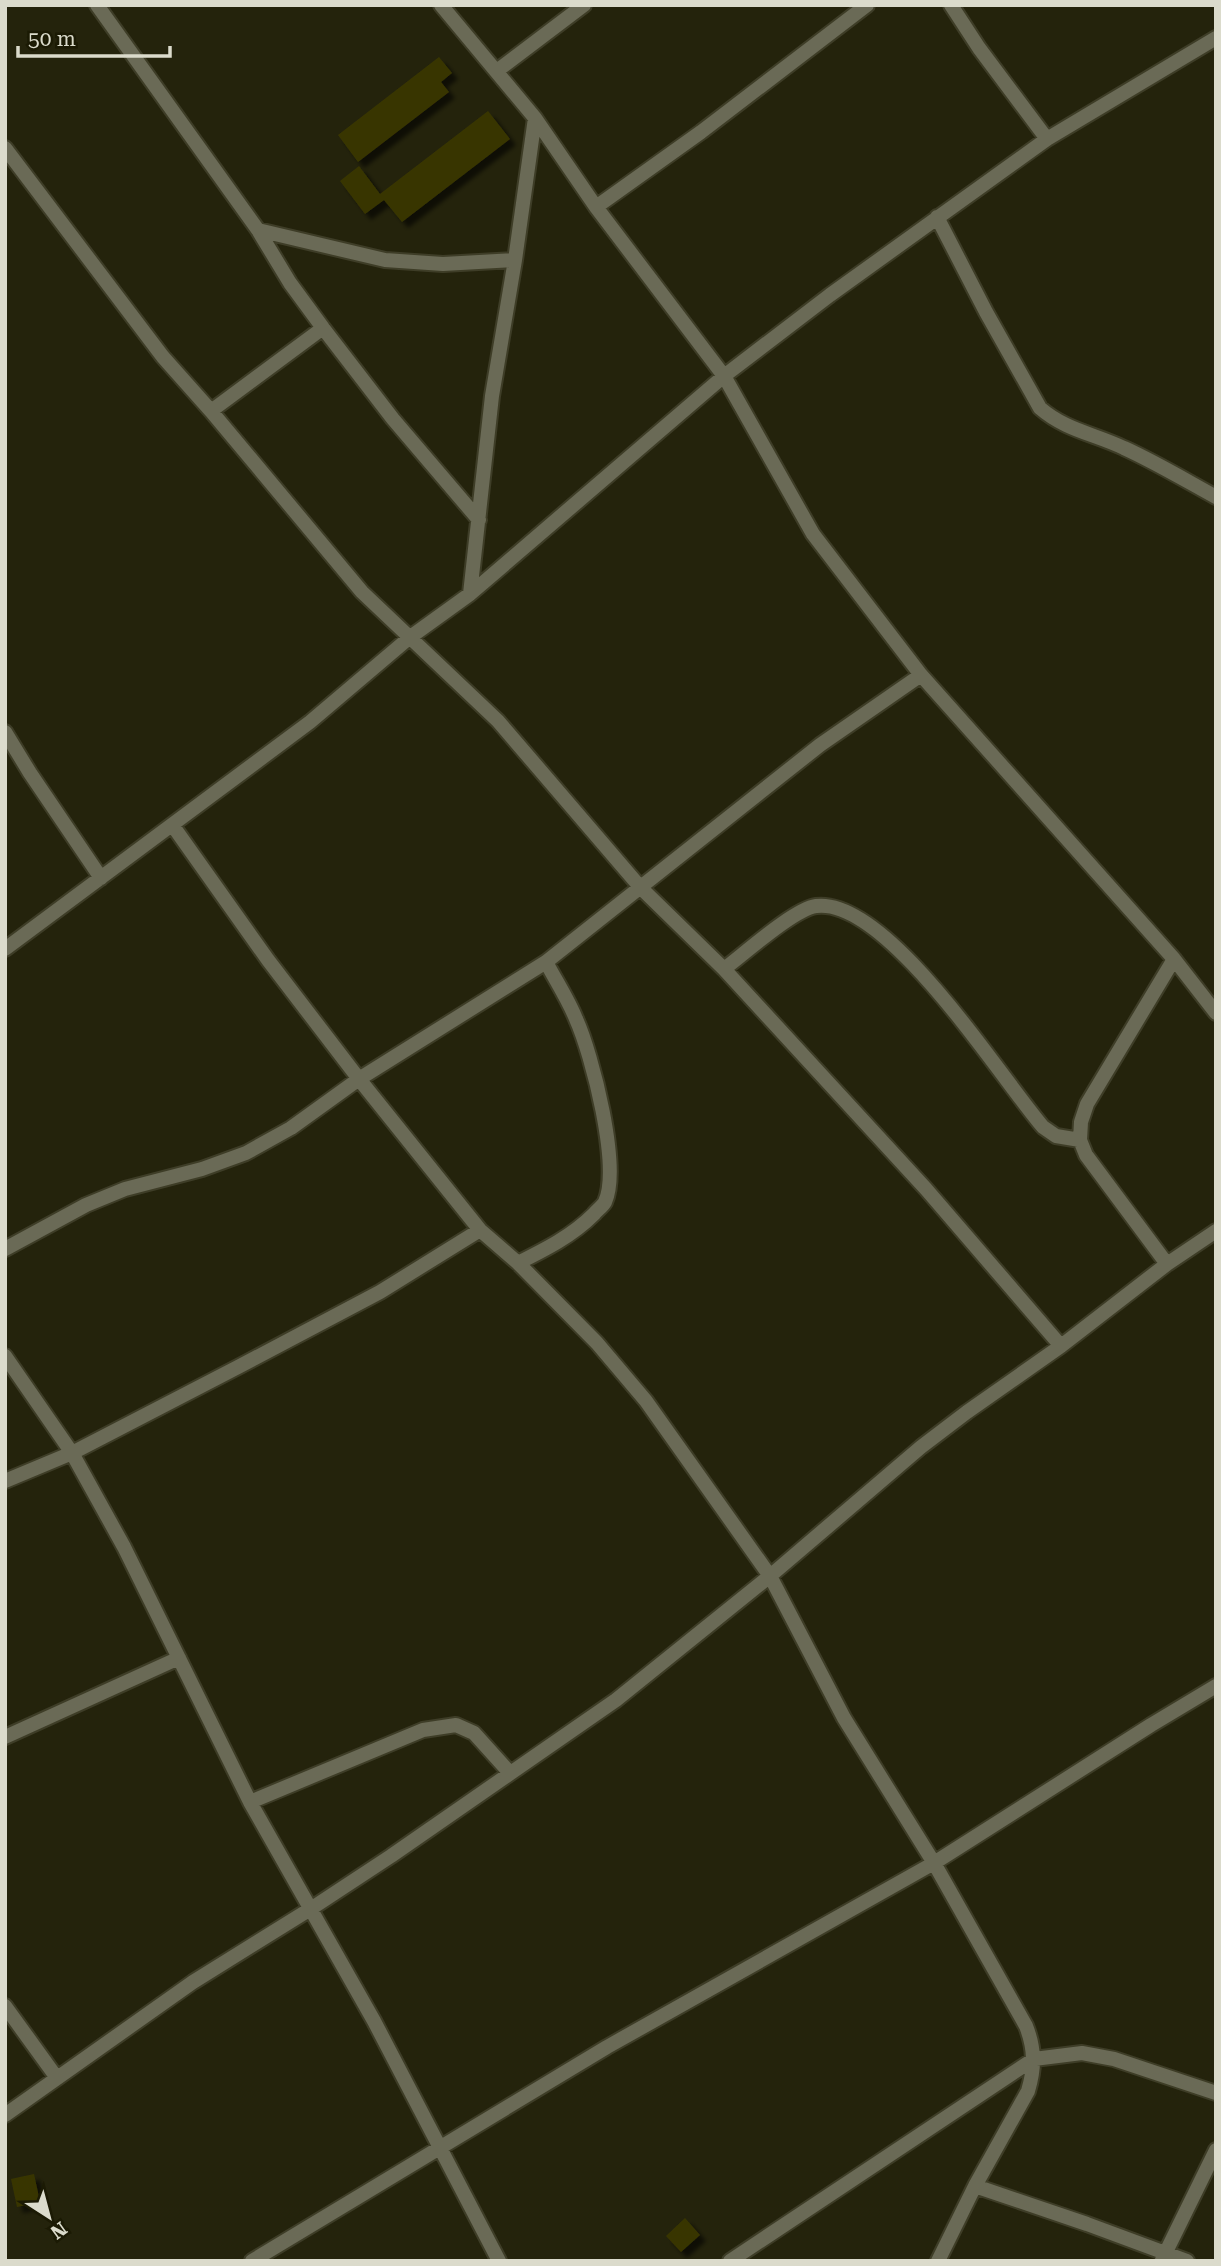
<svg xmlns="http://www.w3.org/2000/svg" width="1221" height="2266" viewBox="0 0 1221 2266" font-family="'Roboto Serif',serif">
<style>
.building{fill:#393601;filter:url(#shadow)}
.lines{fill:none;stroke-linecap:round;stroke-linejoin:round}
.street-casing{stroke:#3e3d27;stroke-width:18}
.street{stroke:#6a6a56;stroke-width:14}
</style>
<defs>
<filter id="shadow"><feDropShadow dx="6" dy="6" stdDeviation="2" flood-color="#0009"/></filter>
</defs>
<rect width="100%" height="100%" fill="#24230c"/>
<path class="building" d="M439 57 452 73 441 82 449 92 358 162 338 135Z
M488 111 510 139 402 222 384 200 365 214 340 181 359 166 380 194Z
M34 2174 40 2202 17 2207 11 2179Z
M685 2218 700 2235 681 2252 666 2236Z"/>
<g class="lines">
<defs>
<path id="street" d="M97 5 258 230 290 283 323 328 393 419 479 520
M441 5 535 118 596 207 724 376 813 534 921 675 1174 959 1216 1013
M951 5 979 48 1047 139
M498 70 584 5
M5 148 163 357 211 411 362 592 498 721 641 888 724 969 926 1189 1061 1346
M596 207 701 132 867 5
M937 217 986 312 1040 408C1065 430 1095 434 1124 448 1155 462 1185 480 1216 497
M258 230 385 260 443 264 515 260
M211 411 323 328
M470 594 492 396 515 260 535 118
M5 732 30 773 101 878
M173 826 268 960 359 1079 480 1230 518 1263 597 1343 646 1401 770 1576 844 1718 934 1863 1026 2026C1035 2049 1035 2068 1028 2091L975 2186 938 2261
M5 949 310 722 409 638 470 594 724 376 830 295 1047 139 1216 38
M724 969C744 954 794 909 816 906 887 897 1000 1077 1043 1127L1056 1136 1080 1140
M5 1249 86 1205 125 1189 202 1169 246 1153 291 1128 359 1079 546 962 820 745 921 675
M518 1263C546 1249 572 1236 594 1214 597 1210 603 1206 605 1202 621 1167 592 1054 576 1019 568 999 556 981 546 962
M1167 1264 1086 1155 1080 1140 1081 1122 1087 1104 1174 959
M5 1356 72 1453 124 1547 250 1802 374 2021 499 2261
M5 1481 72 1453 238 1367 380 1292 480 1230
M5 1737 179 1658
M250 1802 423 1730 456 1725 474 1733 510 1773
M5 2006 57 2078
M5 2115 193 1982 312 1908 391 1856 616 1700 770 1576 921 1447 967 1412 1061 1346 1167 1264 1216 1231
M975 2186 1087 2224 1187 2261
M1162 2260 1216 2150
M252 2261 607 2047 934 1863 1151 1725 1216 1686
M730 2261 1034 2059 1082 2053 1114 2059 1216 2093"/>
</defs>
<use href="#street" class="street-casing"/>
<use href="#street" class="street"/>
</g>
<rect width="1221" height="2266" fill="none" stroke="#dbdbcc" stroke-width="14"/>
<g transform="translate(49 2217) rotate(144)" stroke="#1b1a04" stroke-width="5" paint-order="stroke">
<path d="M0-5L12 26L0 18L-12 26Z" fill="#dbdbcc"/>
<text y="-10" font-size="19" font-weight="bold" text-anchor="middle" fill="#dbdbcc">N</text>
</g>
<path d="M18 46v10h152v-10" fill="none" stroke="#dbdbcc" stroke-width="3.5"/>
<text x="28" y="46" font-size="21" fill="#dbdbcc" stroke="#1b1a04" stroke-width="5" paint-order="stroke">50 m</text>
</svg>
